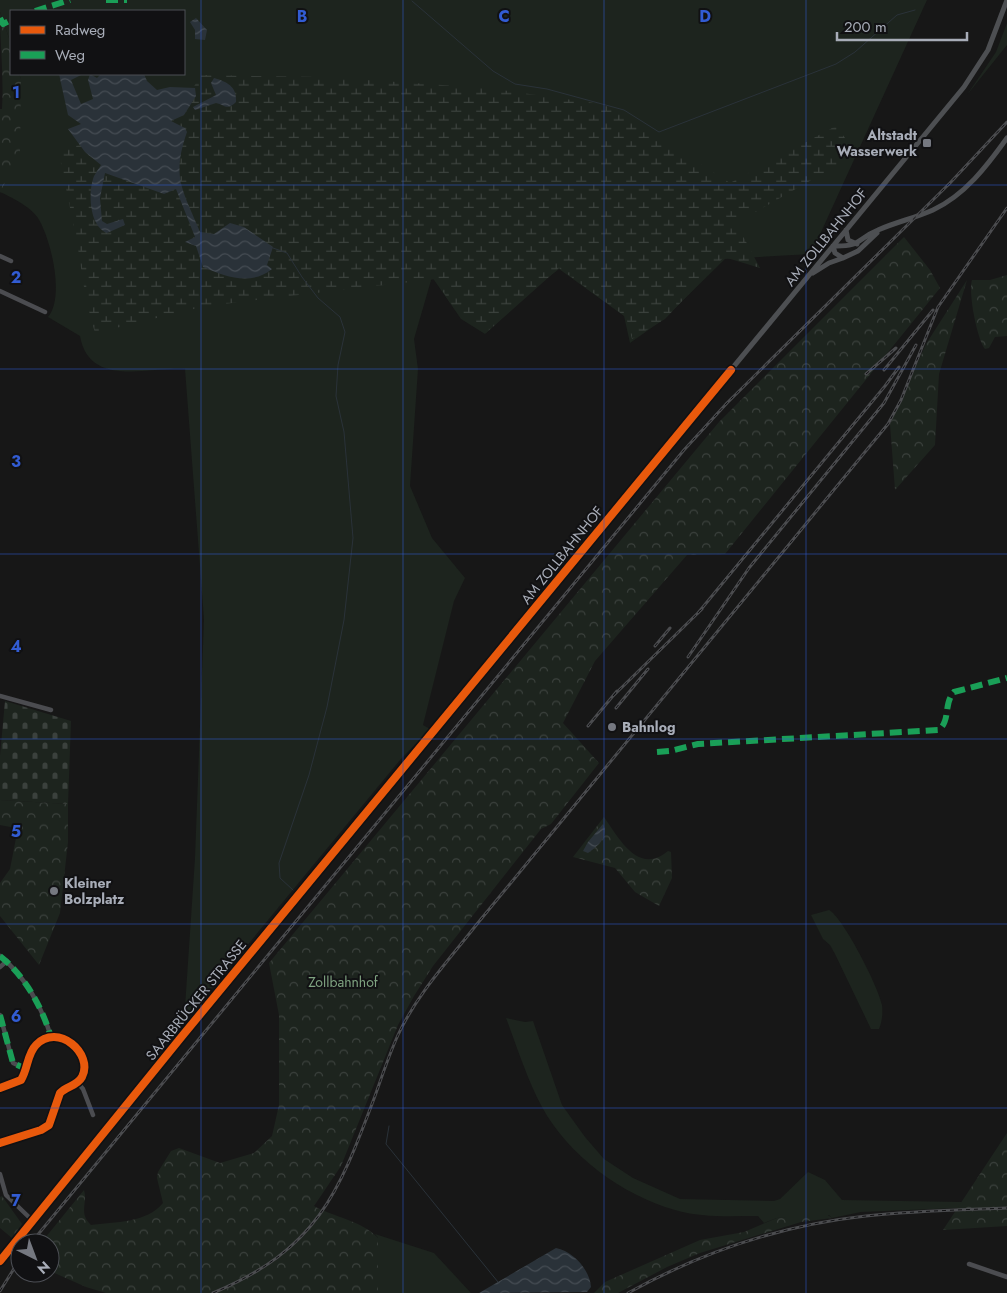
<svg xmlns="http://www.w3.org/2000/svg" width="1007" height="1293" viewBox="0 0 1007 1293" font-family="Jost,sans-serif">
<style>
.green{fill:#1d241e}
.forest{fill:url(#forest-crowns)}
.wetland{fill:url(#wetland-marsh)}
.cemetery{fill:url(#cemetery-stones)}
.water{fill:url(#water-waves)}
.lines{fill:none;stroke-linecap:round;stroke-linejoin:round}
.stream{stroke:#2a3239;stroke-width:1}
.minor{stroke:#4b4c50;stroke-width:4.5}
.major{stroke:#4d4f52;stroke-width:5}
.rail-casing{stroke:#4b4c4f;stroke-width:3}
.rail{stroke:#111113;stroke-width:1;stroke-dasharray:4;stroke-linecap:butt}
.quiet{stroke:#1a9f57;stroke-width:6;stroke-dasharray:12 6;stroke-linecap:butt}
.cycleway-casing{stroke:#111113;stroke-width:11}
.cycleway{stroke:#e8590c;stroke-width:8}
.grid{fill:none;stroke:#325cd3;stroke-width:1;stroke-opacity:0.55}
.poi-dot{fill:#757880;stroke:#111113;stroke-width:2}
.labels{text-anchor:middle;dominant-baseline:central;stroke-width:4;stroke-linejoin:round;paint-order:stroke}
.poi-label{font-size:14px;font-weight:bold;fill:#a8adb8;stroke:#111113;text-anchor:start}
.street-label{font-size:14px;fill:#a8adb8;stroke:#111113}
.park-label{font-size:14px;fill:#7fa381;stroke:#111113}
.grid-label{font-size:16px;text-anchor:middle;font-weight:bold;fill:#325cd3;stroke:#111113;stroke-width:4;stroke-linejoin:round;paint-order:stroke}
</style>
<defs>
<pattern id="forest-crowns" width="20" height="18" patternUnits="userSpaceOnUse" patternTransform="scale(1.25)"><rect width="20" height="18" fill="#1d241e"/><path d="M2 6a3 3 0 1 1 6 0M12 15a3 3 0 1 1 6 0" fill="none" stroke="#3b413d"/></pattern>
<pattern id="wetland-marsh" width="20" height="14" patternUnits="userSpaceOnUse" patternTransform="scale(1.25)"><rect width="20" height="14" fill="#1d241e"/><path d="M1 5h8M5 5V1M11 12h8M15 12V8" fill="none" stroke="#3b413d"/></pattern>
<pattern id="cemetery-stones" width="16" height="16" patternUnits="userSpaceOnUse" patternTransform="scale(1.25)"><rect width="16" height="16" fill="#1d241e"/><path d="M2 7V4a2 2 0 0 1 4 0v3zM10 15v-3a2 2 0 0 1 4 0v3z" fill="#3b413d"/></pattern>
<pattern id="water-waves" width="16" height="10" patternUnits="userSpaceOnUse" patternTransform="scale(1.25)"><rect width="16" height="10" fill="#2a3239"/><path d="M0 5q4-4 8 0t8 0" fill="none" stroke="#464d54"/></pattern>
</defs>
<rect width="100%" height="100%" fill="#171717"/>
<path class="green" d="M0 0H927L811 254 725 259 664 319 630 343 624 316 559 269 531 291 485 334 461 319 432 277 414 339 418 369 410 486 432 538 465 578 454 601 423 725 430 729 400 760 184 1022 195 858 204 619 185 369C148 367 89 388 80 336L48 317C65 297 51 239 38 218 31 207 11 197 0 192L21 79 19 74H184V11H11V44L0 12Z
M1007 23V45L967 95 996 52Z
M829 910C843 917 879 988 882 1005 883 1013 882 1022 879 1029H871L835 954 830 945 823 939 811 915Z
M506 1018 525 1022 533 1021 562 1105 585 1137 604 1159 633 1178 680 1199 774 1201 780 1199 808 1172 825 1180 842 1200 962 1202 958 1208 861 1212 832 1218 829 1215 777 1218 764 1223 758 1216C731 1216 701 1218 675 1210 622 1195 568 1155 542 1107 527 1079 517 1047 506 1018Z
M375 1234 434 1253 471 1293H378V1238Z"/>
<path class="forest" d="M0 12 11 44V74H19L21 79 20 152 0 193V109H2C4 76 0 45 0 12Z
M904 237 930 270 940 288 725 554 687 555 595 661 563 723 599 763 551 824 541 829 433 966 414 996 398 1025 341 1166 314 1206C333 1217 363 1221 378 1238V1293H106L86 1287 50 1271V1243H41L84 1190C88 1203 78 1213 91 1225 115 1222 147 1223 163 1203L157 1178 158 1172 171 1151 179 1148 220 1163 254 1153 272 1136 279 1105V1015L269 963 719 422Z
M1007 275V336L995 337 989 348 985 349C977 339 968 292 972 280H990Z
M967 280 939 374 935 445 895 490 890 424 926 344Z
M0 800 68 804V842L60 913 39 965 0 916V883L10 869 17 833 16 828 0 825Z
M604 817C619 838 638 876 668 851L671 852 672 878 659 906 635 892 615 868 573 857Z
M1007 1133V1226L943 1230Z
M2 1196 22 1224 12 1238 0 1228V1197Z
M825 1213 832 1218 801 1222 700 1253 667 1267 618 1293H594L605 1282 700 1240 744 1232 777 1218Z"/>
<path class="wetland" d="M201 75 322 77 487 88 608 105 730 183 836 126 857 154 736 223 760 268 724 257 665 319 632 339 626 317 559 268 486 333C460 317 450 306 436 279L206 306 95 333 86 300 77 242 58 149 114 139 171 124Z"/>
<path class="cemetery" d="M5 701 71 721 68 804 0 800V756Z"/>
<path class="water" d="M196 18 207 30 205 40 195 39V30L190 22Z
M59 74H83L71 80 81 104 93 99 88 80 90 74 97 78 101 74H144L147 81 157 90 170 87 195 88 196 96 184 115 171 121 185 128 187 132C171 178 183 190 200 232L214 234 230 223 244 227 273 247 267 265 272 269C251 286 226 277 203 267L196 246 185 242 195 237 176 189 164 194 105 173 100 198 102 221 107 224 123 219 125 225 107 233C90 227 88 195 93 179 94 175 98 170 101 165L85 152 68 129 81 124 68 115Z
M214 78C228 82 237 87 236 102 227 111 225 105 216 103L195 110 193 107 216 95 211 83Z
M603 824C610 836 597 847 588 853L583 851 588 842Z
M556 1248C573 1251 590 1270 591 1287L587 1292 479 1293Z"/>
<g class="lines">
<path class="stream" d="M412 1 493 71 515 84 547 89 624 110 659 132 836 64 855 52 897 15 915 10
M273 248 287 253 302 277 318 298 340 317 345 332 338 365 336 396 344 432 353 538 344 620 327 707 309 775 279 863 280 878 293 890
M389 1126 386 1144 498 1282"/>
<path class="minor" d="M0 256 11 261
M0 291 45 312
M0 696 51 710
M0 956C25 976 42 1007 51 1037
M0 967 7 961
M0 1015 13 1063 26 1069
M78 1083 83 1089 93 1115
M0 1088 21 1080C28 1069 27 1054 36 1045 58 1022 94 1054 82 1077 77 1086 67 1086 60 1093L49 1125 41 1130 0 1143
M0 1174 6 1195 33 1221
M969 1264 1007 1277"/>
<path class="major" d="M846 230 848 240 857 244
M833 246C862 247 856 239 878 230 896 222 915 218 933 210 965 195 987 166 1007 138
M833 246 835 253 843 258 858 251 877 233
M813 273 829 263 843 258
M0 1261 183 1035 964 87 988 50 1007 0"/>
<defs>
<path id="rail" d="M884 370 933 310
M866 374 896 348
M698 613 885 386 899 367
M655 646 670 628
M688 657 749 568 884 403 916 345
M613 696 702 609
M616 708 648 669
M588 726 617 691
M31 1243 684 450 727 403 950 183 1007 122
M0 1291 20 1259
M213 1293C317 1249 338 1195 375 1096 382 1076 389 1055 398 1035 417 994 449 960 477 924L888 424 901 400 938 307 1007 208
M628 1293C702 1252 782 1225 866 1216 913 1211 960 1210 1007 1208"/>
</defs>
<use href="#rail" class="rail-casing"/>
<use href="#rail" class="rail"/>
<path class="quiet" d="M106 0H127
M35 11 70 0
M0 18 3 24 11 20
M657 752 670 751 698 744 938 730C951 722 943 704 954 692L1007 678
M0 956C25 976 42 1007 51 1037
M0 1015 13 1063 26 1069"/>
<defs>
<path id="cycleway" d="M0 1088 21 1080C28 1069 27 1054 36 1045 58 1022 94 1054 82 1077 77 1086 67 1086 60 1093L49 1125 41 1130 0 1143
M0 1261 183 1035 731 370"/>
</defs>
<use href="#cycleway" class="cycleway-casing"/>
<use href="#cycleway" class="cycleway"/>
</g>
<path class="grid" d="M201 0V1293M403 0V1293M604 0V1293M806 0V1293M0 185H1007M0 369H1007M0 554H1007M0 739H1007M0 924H1007M0 1108H1007"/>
<g class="poi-dot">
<rect x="922" y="138" width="10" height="10" rx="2.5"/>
<circle cx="612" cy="727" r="5"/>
<circle cx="54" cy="891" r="5"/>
</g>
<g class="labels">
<g class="poi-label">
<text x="917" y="135" text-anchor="end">Altstadt<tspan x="917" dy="16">Wasserwerk</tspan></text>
<text x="622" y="727">Bahnlog</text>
<text x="64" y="883">Kleiner<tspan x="64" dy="16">Bolzplatz</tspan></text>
</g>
<g class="street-label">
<text transform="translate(826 237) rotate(-51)">AM ZOLLBAHNHOF</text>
<text transform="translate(562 555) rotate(-51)">AM ZOLLBAHNHOF</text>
<text transform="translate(196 1000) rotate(-51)">SAARBRÜCKER STRASSE</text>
</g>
<g class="park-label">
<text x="343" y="982">Zollbahnhof</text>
</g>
</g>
<g class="grid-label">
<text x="302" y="22">B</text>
<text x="504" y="22">C</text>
<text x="705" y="22">D</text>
<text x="16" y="98">1</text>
<text x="16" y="283">2</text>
<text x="16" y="467">3</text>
<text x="16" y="652">4</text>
<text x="16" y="837">5</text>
<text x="16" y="1022">6</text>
<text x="16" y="1206">7</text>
</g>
<rect x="10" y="10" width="175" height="65" fill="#111113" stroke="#4d4f55"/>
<rect x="20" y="26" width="25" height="8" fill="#e8590c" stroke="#4d4f55"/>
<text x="55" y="35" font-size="15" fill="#a8adb8">Radweg</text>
<rect x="20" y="51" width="25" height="8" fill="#1a9f57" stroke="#4d4f55"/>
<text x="55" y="60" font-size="15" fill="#a8adb8">Weg</text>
<g transform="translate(35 1258) rotate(138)"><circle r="24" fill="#111113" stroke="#4d4f55"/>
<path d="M0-4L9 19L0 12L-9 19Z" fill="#757880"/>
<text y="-8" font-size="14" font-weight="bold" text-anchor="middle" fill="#a8adb8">N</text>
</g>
<path d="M837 32v8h130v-8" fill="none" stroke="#a8adb8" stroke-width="2.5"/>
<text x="844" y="32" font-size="15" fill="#a8adb8" stroke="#111113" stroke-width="4" paint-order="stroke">200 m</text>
</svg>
